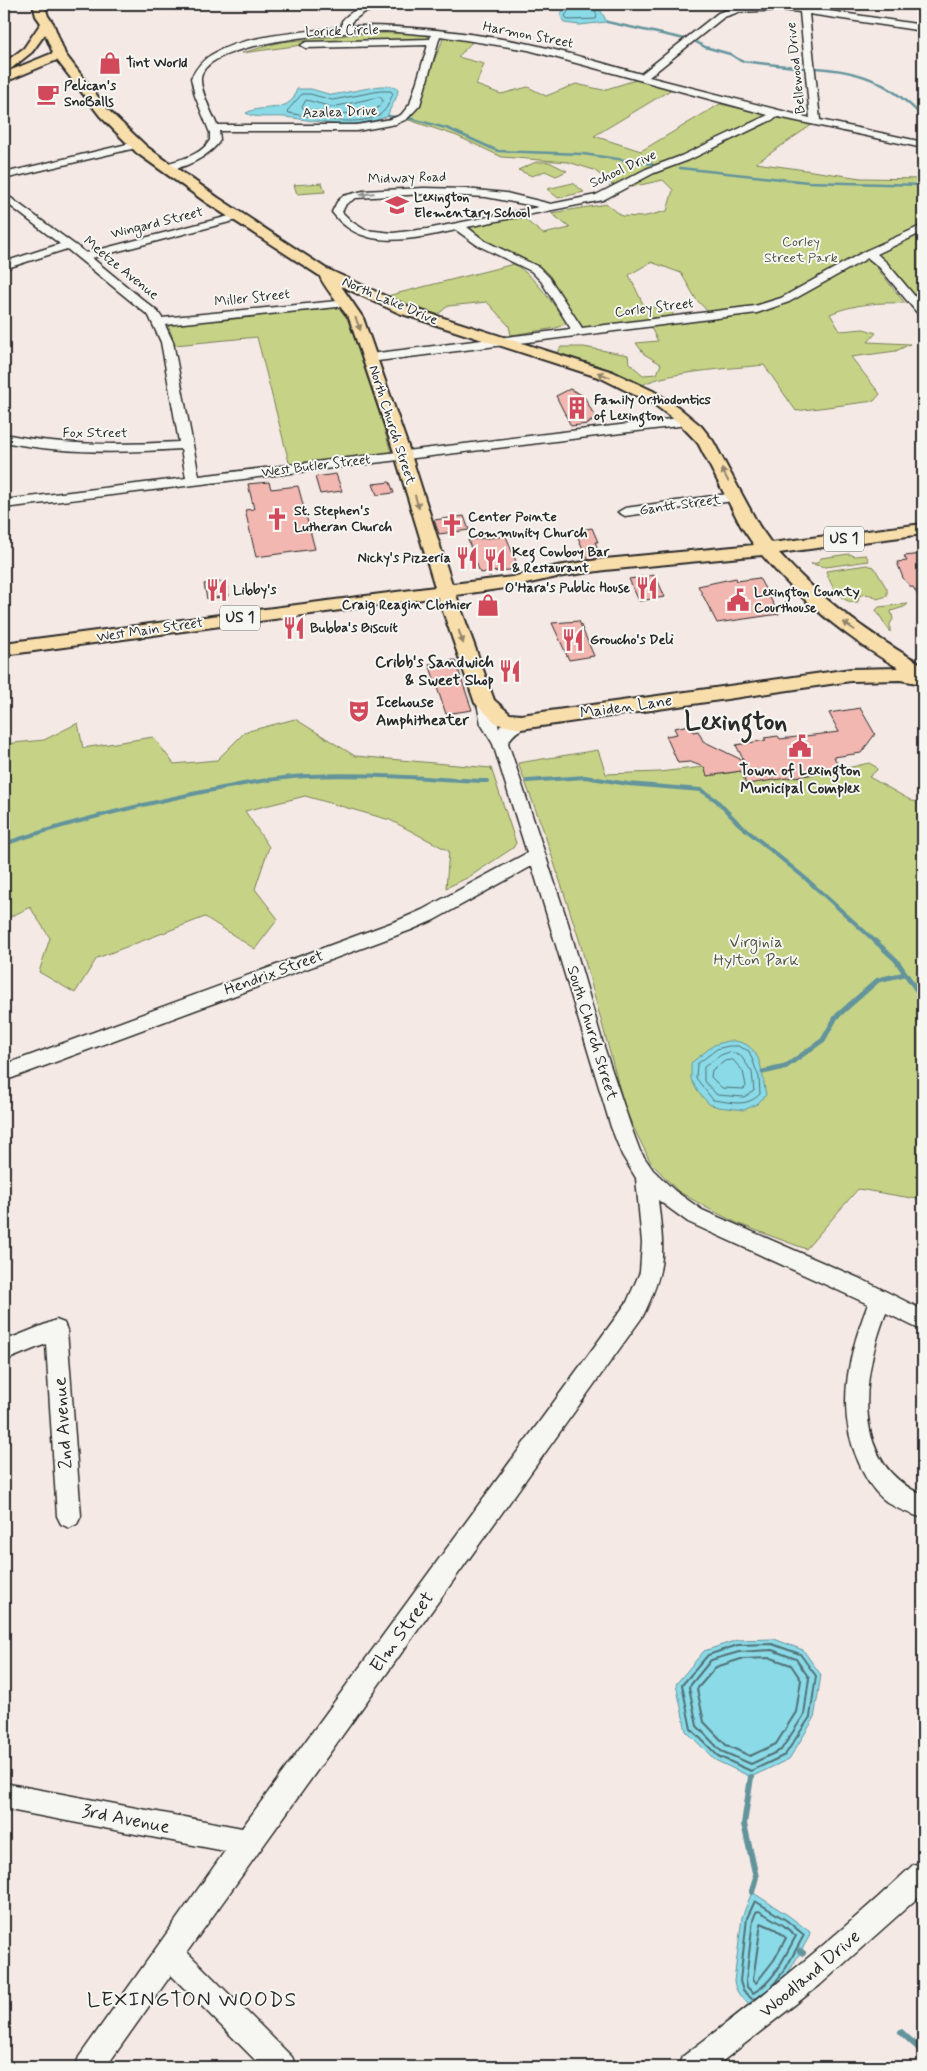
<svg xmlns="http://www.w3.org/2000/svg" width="927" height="2071" viewBox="0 0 927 2071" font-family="Mynerve,sans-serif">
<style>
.green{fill:#c6d386;stroke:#787f58}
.water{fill:#8adae7;stroke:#64949c}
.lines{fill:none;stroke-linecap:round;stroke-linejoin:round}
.shore-far1{stroke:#517176;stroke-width:1}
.shore{stroke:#517176;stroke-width:2}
.stream-far3{stroke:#64949c;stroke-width:2.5}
.stream-far2{stroke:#64949c;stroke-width:4}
.stream-far1{stroke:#64949c;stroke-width:5}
.stream{stroke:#64949c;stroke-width:6}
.building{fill:#f2b7b0;stroke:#2b2b2b}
.minor-casing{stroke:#2b2b2b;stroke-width:3}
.major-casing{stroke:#2b2b2b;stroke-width:4}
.minor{fill:#f6f6f2;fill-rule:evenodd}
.major{fill:#f8deab;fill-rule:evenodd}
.oneway{fill:#90908e}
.oneway2{fill:#92846b}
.labels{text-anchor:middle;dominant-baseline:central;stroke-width:4;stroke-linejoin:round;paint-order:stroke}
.far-street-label{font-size:14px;fill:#2b2b2b;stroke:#f6f6f2}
.far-poi-label{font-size:14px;font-weight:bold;fill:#2b2b2b;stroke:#f6f6f2;text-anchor:start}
.far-park-label{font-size:14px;fill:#525542;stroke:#f6f6f2}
.shield{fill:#f6f6f2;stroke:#686867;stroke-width:1}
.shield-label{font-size:15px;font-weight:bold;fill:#2b2b2b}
.poi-label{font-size:16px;font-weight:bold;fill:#2b2b2b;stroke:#f6f6f2;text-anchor:end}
.street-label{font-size:16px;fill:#2b2b2b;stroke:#f6f6f2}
.park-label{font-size:16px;fill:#525542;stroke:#f6f6f2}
.near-street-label{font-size:19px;fill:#2b2b2b;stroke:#f6f6f2}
.near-neighbourhood-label{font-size:21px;letter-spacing:1px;fill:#2b2b2b;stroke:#f6f6f2}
.town-label{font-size:26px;font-weight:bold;fill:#2b2b2b;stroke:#f6f6f2}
</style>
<rect width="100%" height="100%" fill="#f5e9e5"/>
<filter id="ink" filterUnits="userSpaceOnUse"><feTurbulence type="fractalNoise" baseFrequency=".02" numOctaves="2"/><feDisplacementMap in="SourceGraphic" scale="10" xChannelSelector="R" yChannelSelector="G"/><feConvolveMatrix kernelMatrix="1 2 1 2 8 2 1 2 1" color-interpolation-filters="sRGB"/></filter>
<g filter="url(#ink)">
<path class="green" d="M366 33H425L430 41 310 44 242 53 281 42Z
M443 36 474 40 458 57 484 64 476 85 501 94 528 87 546 96 576 84 603 90 639 79 672 89 594 136 641 151 720 104 813 124 756 163 861 178 923 179V225L772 304 711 315 696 299 681 273 651 262 629 275 644 306 669 309 677 319 584 329 549 278 493 248 461 225 523 218 543 234 570 228 551 213 607 204 622 216 642 217 667 211 673 190 663 180 631 187 613 185 594 170 568 162 502 157 457 136 409 120 400 119 415 105 442 42Z
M536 162H549L567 171 556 176 545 171 532 176 518 170Z
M322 183 325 192 297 194 294 185Z
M573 183 584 192 558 198 547 189Z
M923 233V307H921L894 271 878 254Z
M869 258 905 303C880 302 853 304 830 314L840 331 864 329 876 333 868 342 910 344 896 351 851 357 880 394 874 401 796 411 764 365C740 368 650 372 638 389L555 358 561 347H584L628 355 629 363 643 375 657 374 661 364 644 354 636 343 658 341 650 326 758 310Z
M514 264C537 278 551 302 567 323L556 328 511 335 509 326 487 302 448 306 437 315 387 296Z
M344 307 357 340 391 452 290 466 257 337 175 345 168 325Z
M849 554 855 556 866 555 869 561 826 567 811 564 817 563 821 558Z
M867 565 874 567 887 589V596L877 599C872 594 865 593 859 596L858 602C840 604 831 586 826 571Z
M908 604 904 607 891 611 893 619 890 624V632L876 610 879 607Z
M295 719 355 756 491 768 516 843 513 848 469 877 446 888 449 851 390 820 305 796 245 811 269 847 255 889 278 919 255 949 205 917 97 958 75 993 39 972 50 938 30 907 4 920V744L44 740 78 723 83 748 153 737 174 764 217 760 245 732Z
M598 750 606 774 659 772 704 767 708 776 741 771 747 783 830 772 869 763 876 767 877 770 869 777 912 801 923 802V1200L858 1189 806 1249 739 1224 707 1208 678 1191 651 1163 626 1112 579 939 543 829 518 763Z"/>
<path class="water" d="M571 4H597L607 22 580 25 564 23 560 14Z
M380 86H390L398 89C398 100 389 107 388 116 347 132 325 121 284 117 273 116 254 119 246 113 259 105 281 112 292 100 295 97 295 93 297 89H311L332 95Z
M727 1041C762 1039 761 1070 766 1095L757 1104 744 1110 718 1107 709 1104 698 1092 691 1079V1063L714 1045Z
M774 1639 803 1650 821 1675 814 1719 789 1759 751 1777 715 1760 686 1731 676 1684 704 1651 737 1640Z
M752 1892 789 1916 810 1932 809 1937 790 1970 769 1999 751 2005C741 1998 736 1993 734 1981L742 1917Z"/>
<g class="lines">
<path class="shore-far1" d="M573 4 565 16 568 20 596 19 597 16 593 4
M380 91H391L393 94C390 99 388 107 384 111 367 130 311 117 289 113L287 111 302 94H310L332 100Z
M380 97 383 100 378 108C353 117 329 113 304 109L302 107 306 100 332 107Z
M729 1046H738L749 1051 759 1077 760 1094C746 1108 731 1102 713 1100L696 1078 697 1064 717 1049Z
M730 1052 741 1056 752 1072 754 1091 744 1097 717 1095 704 1081V1067L721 1055Z
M733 1060 743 1071 746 1086 744 1089 722 1088 711 1077 712 1070 725 1061Z"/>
<path class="shore" d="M772 1644 800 1654 816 1676 810 1717 785 1755 751 1771 718 1756 691 1729 682 1685 708 1655 738 1645Z
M772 1650 796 1659 809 1678 804 1715 781 1750 751 1764 721 1751 697 1726 689 1687 711 1660 739 1652Z
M771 1658 791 1665 801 1680 796 1712 776 1744 750 1756 726 1745 704 1722 697 1689 716 1667 741 1659Z
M759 1911 783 1925 796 1936C784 1957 775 1981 753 1993L747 1987 746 1980 753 1920 756 1912Z
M761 1923 775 1929 786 1938 774 1960 756 1983 753 1980Z
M756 1998 752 1999 743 1991 740 1981 747 1918 755 1901 786 1920 804 1935 786 1968 773 1985"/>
<path class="stream-far3" d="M607 22 685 39
M696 42 705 47 730 54 741 61 804 68
M816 68C863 71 890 83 923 117
M388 116 396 117
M409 118 449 129 498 151 583 154 652 164
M680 168 808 182 923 185"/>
<path class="stream-far2" d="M527 781 585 777 628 784 701 790 716 800 739 824 805 878 876 942
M4 844C64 824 126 808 188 795 227 787 268 778 308 776 367 773 428 779 487 781"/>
<path class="stream-far1" d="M875 941 896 960 923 999
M763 1072 785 1067 823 1040 836 1017 878 980 905 974"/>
<path class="stream" d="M751 1777 744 1824 756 1877 752 1892
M800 1951 803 1953
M901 2032 923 2052"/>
</g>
<path class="building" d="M570 389 584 396 596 419 591 420 592 422H589V424L571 426 556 396Z
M336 474 342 491 320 494 315 477Z
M269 482 271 489 298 486 315 549 256 557 245 510 254 509 248 484Z
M390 482 394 493 377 495 373 484Z
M464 516 469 530 439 534 434 520Z
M592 528 598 542H595L602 558 588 560 575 531Z
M506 536 519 569 480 573 468 540Z
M923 554V604L913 587H911L903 578 897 562 907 561 904 556Z
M655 575 665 597 639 601 629 579Z
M736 578 737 581 759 578 779 614 717 623 698 586Z
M226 581 229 596 207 599 204 584Z
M579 621 594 656 569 660 552 623Z
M455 660 472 710 446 714 429 664Z
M860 708 875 734 861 753 834 757 841 770 754 783 746 784 741 771 707 776 704 767 690 762 678 763 666 736 677 734 674 728 690 725 693 732 698 731 703 741 744 761 736 745 766 740 764 738 778 736 780 739 839 732 829 713Z"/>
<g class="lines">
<defs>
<path id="minor" d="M371 4H393L363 13 351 22V26C408 25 474 33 530 44 567 52 604 64 641 74L718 13 738 6 782 4 923 25V31L809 14 820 120 923 142V148L778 117 689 160 654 173 603 200 467 227 485 241 539 267 549 277 582 328 755 306 781 298 865 251 923 225V232L877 254 887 263 923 306V316L919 315 879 267 868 258 789 302 757 313 370 362 366 361 364 358 370 354 571 329 541 281 531 271 477 245 456 230C413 239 362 253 332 212L337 202 343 196 363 191 424 188 465 189 506 193 551 204 596 195 646 169 681 156 768 115 528 50 440 36 420 105 407 119 396 124 357 131H219L220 140C212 155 179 173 161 169L160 167 161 165C178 160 201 156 210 140V133L195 96 191 78C196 69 202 60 211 55 246 34 302 33 342 27V21C350 11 360 8 371 4ZM782 10 800 12 810 118 649 77 724 17 739 12ZM386 31 431 35 430 39 306 42 301 45 306 48 428 45 410 104 401 115 391 119 357 125H217C212 113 200 91 201 78 204 40 356 31 386 31ZM424 194 486 197 539 207 427 229 393 233 365 230 352 222 342 212 346 204 356 198Z
M136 142 140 143V147L4 179V173Z
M4 193 86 253 237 214 241 215 242 217 241 219 92 258 158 312 162 318 347 300 353 303 347 306 165 325 173 342 199 476 687 417 693 421 687 425 4 508V500L186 478 181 449C121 453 63 454 4 442V434C63 446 120 445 179 442L161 342 149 316 67 249 4 269V262L60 244 4 201Z
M735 493 740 494 742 497 740 500 625 516 618 512 625 508Z
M485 698 490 699 493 703 499 729 500 726 521 717 527 718 529 722C522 732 515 729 508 743L568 923 603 1044 631 1127 640 1151 653 1170 675 1191 702 1210 863 1280 923 1310V1331L886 1313C862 1375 849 1463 923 1495V1518C910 1514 893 1508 882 1498 872 1489 864 1476 859 1463 835 1411 848 1355 868 1304L688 1222 658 1200C664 1253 667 1266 643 1316L187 1952 292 2057 296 2067H262L171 1975 106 2067H75L79 2057 225 1851 4 1809V1783L242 1828 627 1302 640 1272 642 1243 636 1178 622 1155 611 1127 532 866 434 920 411 930 4 1081V1065L399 920 422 910 527 853 493 744 481 724 477 703 480 699Z
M56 1320 64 1323 67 1330 81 1516 77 1524 69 1528 61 1524 57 1516 46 1344 4 1361V1341Z
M923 1862V1893L820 1985 715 2067H678L682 2057C762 1997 840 1934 913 1865Z"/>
<path id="major" d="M33 4H44L48 16 53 23 65 54 108 110 147 147 217 197 325 268 409 307 613 372 653 391 678 407 701 426 713 441 759 526 771 543 923 524V534L779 553C820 599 870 635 923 665V684L900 680 851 681 521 729 497 724 475 703 438 597 4 655V643L435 587 395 455 349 318C343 310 320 281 320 276L207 203 137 153 100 116 57 60 12 79H4V73L53 53 45 34 32 52 8 71H4V63L24 48 41 23 36 16ZM341 286 399 313 601 378 655 405 679 423 698 443 741 526 754 545 605 559 557 566 512 577 452 584 411 455 363 318ZM762 555C800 600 848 639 899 668L851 669 521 715 510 714 494 700 456 595 512 587 557 577 605 570Z"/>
</defs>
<use href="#minor" class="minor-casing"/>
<use href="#major" class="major-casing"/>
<use href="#minor" class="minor"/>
<use href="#major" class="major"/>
</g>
<defs><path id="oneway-solid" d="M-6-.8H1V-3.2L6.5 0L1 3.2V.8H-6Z" transform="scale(1.25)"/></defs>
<use class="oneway" href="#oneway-solid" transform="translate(367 194) rotate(175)"/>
<g class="oneway2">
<use href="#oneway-solid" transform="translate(358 324) rotate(69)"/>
<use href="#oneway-solid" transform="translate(604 375) rotate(-159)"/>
<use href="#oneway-solid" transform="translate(725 475) rotate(-117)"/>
<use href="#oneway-solid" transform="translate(417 502) rotate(73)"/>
<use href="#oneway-solid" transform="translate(849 626) rotate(-145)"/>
<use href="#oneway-solid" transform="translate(461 637) rotate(71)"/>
</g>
</g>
<defs>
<symbol id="shop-bare" viewBox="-9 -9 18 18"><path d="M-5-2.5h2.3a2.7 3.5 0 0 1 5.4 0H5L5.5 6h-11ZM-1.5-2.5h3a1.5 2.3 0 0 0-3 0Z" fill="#d1495b" stroke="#f6f6f2" stroke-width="2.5" paint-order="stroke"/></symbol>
<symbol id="cafe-bare" viewBox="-9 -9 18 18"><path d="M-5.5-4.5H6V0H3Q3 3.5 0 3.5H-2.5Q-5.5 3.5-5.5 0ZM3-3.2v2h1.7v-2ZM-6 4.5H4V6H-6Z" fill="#d1495b" stroke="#f6f6f2" stroke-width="2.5" paint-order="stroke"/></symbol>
<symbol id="school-bare" viewBox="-9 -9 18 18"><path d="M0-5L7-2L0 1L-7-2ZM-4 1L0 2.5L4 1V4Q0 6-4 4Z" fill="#d1495b" stroke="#f6f6f2" stroke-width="2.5" paint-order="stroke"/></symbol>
<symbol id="building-bare" viewBox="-9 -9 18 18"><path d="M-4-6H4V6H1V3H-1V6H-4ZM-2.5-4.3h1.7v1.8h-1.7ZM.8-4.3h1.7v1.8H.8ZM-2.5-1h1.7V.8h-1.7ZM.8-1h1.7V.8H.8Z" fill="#d1495b" stroke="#f6f6f2" stroke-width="2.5" paint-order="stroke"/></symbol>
<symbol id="church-bare" viewBox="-9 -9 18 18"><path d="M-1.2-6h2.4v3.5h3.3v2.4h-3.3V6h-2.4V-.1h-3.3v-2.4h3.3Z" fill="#d1495b" stroke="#f6f6f2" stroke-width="2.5" paint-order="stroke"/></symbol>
<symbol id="restaurant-bare" viewBox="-9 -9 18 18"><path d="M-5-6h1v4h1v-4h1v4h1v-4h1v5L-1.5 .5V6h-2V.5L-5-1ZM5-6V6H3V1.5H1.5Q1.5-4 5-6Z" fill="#d1495b" stroke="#f6f6f2" stroke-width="2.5" paint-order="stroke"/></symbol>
<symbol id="civic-bare" viewBox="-9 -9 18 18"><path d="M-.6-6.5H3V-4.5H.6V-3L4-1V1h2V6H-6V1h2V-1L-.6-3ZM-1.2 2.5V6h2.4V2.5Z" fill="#d1495b" stroke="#f6f6f2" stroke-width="2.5" paint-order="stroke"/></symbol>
<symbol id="theatre-bare" viewBox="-9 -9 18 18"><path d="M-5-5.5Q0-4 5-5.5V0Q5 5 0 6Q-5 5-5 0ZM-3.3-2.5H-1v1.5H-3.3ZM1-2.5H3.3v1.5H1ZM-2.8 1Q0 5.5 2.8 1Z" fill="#d1495b" stroke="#f6f6f2" stroke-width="2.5" paint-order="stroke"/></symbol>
</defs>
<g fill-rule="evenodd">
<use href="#shop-bare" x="94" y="47" width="32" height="32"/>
<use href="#cafe-bare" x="32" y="78" width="32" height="32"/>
<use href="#school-bare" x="381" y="189" width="32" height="32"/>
<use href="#building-bare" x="561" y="392" width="32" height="32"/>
<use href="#church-bare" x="261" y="503" width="32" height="32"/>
<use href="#church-bare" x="436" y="509" width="32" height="32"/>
<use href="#restaurant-bare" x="451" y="542" width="32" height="32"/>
<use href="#restaurant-bare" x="479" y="544" width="32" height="32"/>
<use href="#restaurant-bare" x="631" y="572" width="32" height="32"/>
<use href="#restaurant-bare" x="201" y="574" width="32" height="32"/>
<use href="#civic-bare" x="722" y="584" width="32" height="32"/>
<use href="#shop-bare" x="472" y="589" width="32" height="32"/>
<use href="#restaurant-bare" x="278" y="612" width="32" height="32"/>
<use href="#restaurant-bare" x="557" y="624" width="32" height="32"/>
<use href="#restaurant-bare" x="494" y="655" width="32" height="32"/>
<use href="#theatre-bare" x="343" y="695" width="32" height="32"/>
<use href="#civic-bare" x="784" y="730" width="32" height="32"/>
</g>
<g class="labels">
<g class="far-street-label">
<text transform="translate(342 31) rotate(-2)">Lorick Circle</text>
<text transform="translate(528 35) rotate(11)">Harmon Street</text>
<text transform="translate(796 68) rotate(-96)">Bellewood Drive</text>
<text transform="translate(340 112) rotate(-2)">Azalea Drive</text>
<text transform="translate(623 169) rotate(-25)">School Drive</text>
<text transform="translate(407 178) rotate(-2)">Midway Road</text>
<text transform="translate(157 223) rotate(-14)">Wingard Street</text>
<text transform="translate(121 268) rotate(39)">Meetze Avenue</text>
<text transform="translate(252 298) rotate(-6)">Miller Street</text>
<text transform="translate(390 301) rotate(23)">North Lake Drive</text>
<text transform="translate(654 308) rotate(-7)">Corley Street</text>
<text transform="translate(392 425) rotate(72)">North Church Street</text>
<text x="95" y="433">Fox Street</text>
<text transform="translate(316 466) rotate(-7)">West Butler Street</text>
<text transform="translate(680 505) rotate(-8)">Gantt Street</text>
<text transform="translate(150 630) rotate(-8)">West Main Street</text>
</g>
<g class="far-poi-label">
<text x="126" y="63">Tint World</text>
<text x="64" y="86">Pelican's<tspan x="64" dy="16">SnoBalls</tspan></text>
<text x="414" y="197">Lexington<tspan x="414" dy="16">Elementary School</tspan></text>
<text x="594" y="400">Family Orthodontics<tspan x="594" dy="16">of Lexington</tspan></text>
<text x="294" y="511">St. Stephen's<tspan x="294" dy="16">Lutheran Church</tspan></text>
<text x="468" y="517">Center Pointe<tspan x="468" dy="16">Community Church</tspan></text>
<text x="512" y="552">Keg Cowboy Bar<tspan x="512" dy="16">&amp; Restaurant</tspan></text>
<text x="451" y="558" text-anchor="end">Nicky's Pizzeria</text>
<text x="630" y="588" text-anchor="end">O'Hara's Public House</text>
<text x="233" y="590">Libby's</text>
<text x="754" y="592">Lexington County<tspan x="754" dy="16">Courthouse</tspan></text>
<text x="472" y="605" text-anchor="end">Craig Reagin Clothier</text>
<text x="310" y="628">Bubba's Biscuit</text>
<text x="590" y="640">Groucho's Deli</text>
</g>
<g class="far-park-label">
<text x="801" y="242">Corley<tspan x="801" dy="16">Street Park</tspan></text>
</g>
<g class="shield">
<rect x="824" y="526.5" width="40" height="25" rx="4"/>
<rect x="220" y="605.5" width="40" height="25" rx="4"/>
</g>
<g class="shield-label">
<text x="844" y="539">US 1</text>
<text x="240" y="618">US 1</text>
</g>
<g class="poi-label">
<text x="494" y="662">Cribb's Sandwich<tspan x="494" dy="18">&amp; Sweet Shop</tspan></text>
<text x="376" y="702" text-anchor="start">Icehouse<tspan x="376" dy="18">Amphitheater</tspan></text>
<text x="800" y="770" text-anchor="middle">Town of Lexington<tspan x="800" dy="18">Municipal Complex</tspan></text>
</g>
<g class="street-label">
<text transform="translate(626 707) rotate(-8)">Maiden Lane</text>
<text transform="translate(274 973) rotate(-20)">Hendrix Street</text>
<text transform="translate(592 1033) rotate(73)">South Church Street</text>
</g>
<g class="park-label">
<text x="756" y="942">Virginia<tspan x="756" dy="18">Hylton Park</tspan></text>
</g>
<g class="near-street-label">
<text transform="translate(63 1423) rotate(-94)">2nd Avenue</text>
<text transform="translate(402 1632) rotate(-54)">Elm Street</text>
<text transform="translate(126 1819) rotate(11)">3rd Avenue</text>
<text transform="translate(810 1974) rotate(-40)">Woodland Drive</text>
</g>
<g class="near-neighbourhood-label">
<text x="192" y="2000">LEXINGTON WOODS</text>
</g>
<g class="town-label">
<text x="736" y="723">Lexington</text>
</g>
</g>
<rect width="927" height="2071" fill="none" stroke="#f6f6f2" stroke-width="20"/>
<rect x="10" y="10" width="907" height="2051" fill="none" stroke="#2b2b2b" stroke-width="2" filter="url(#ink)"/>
</svg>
